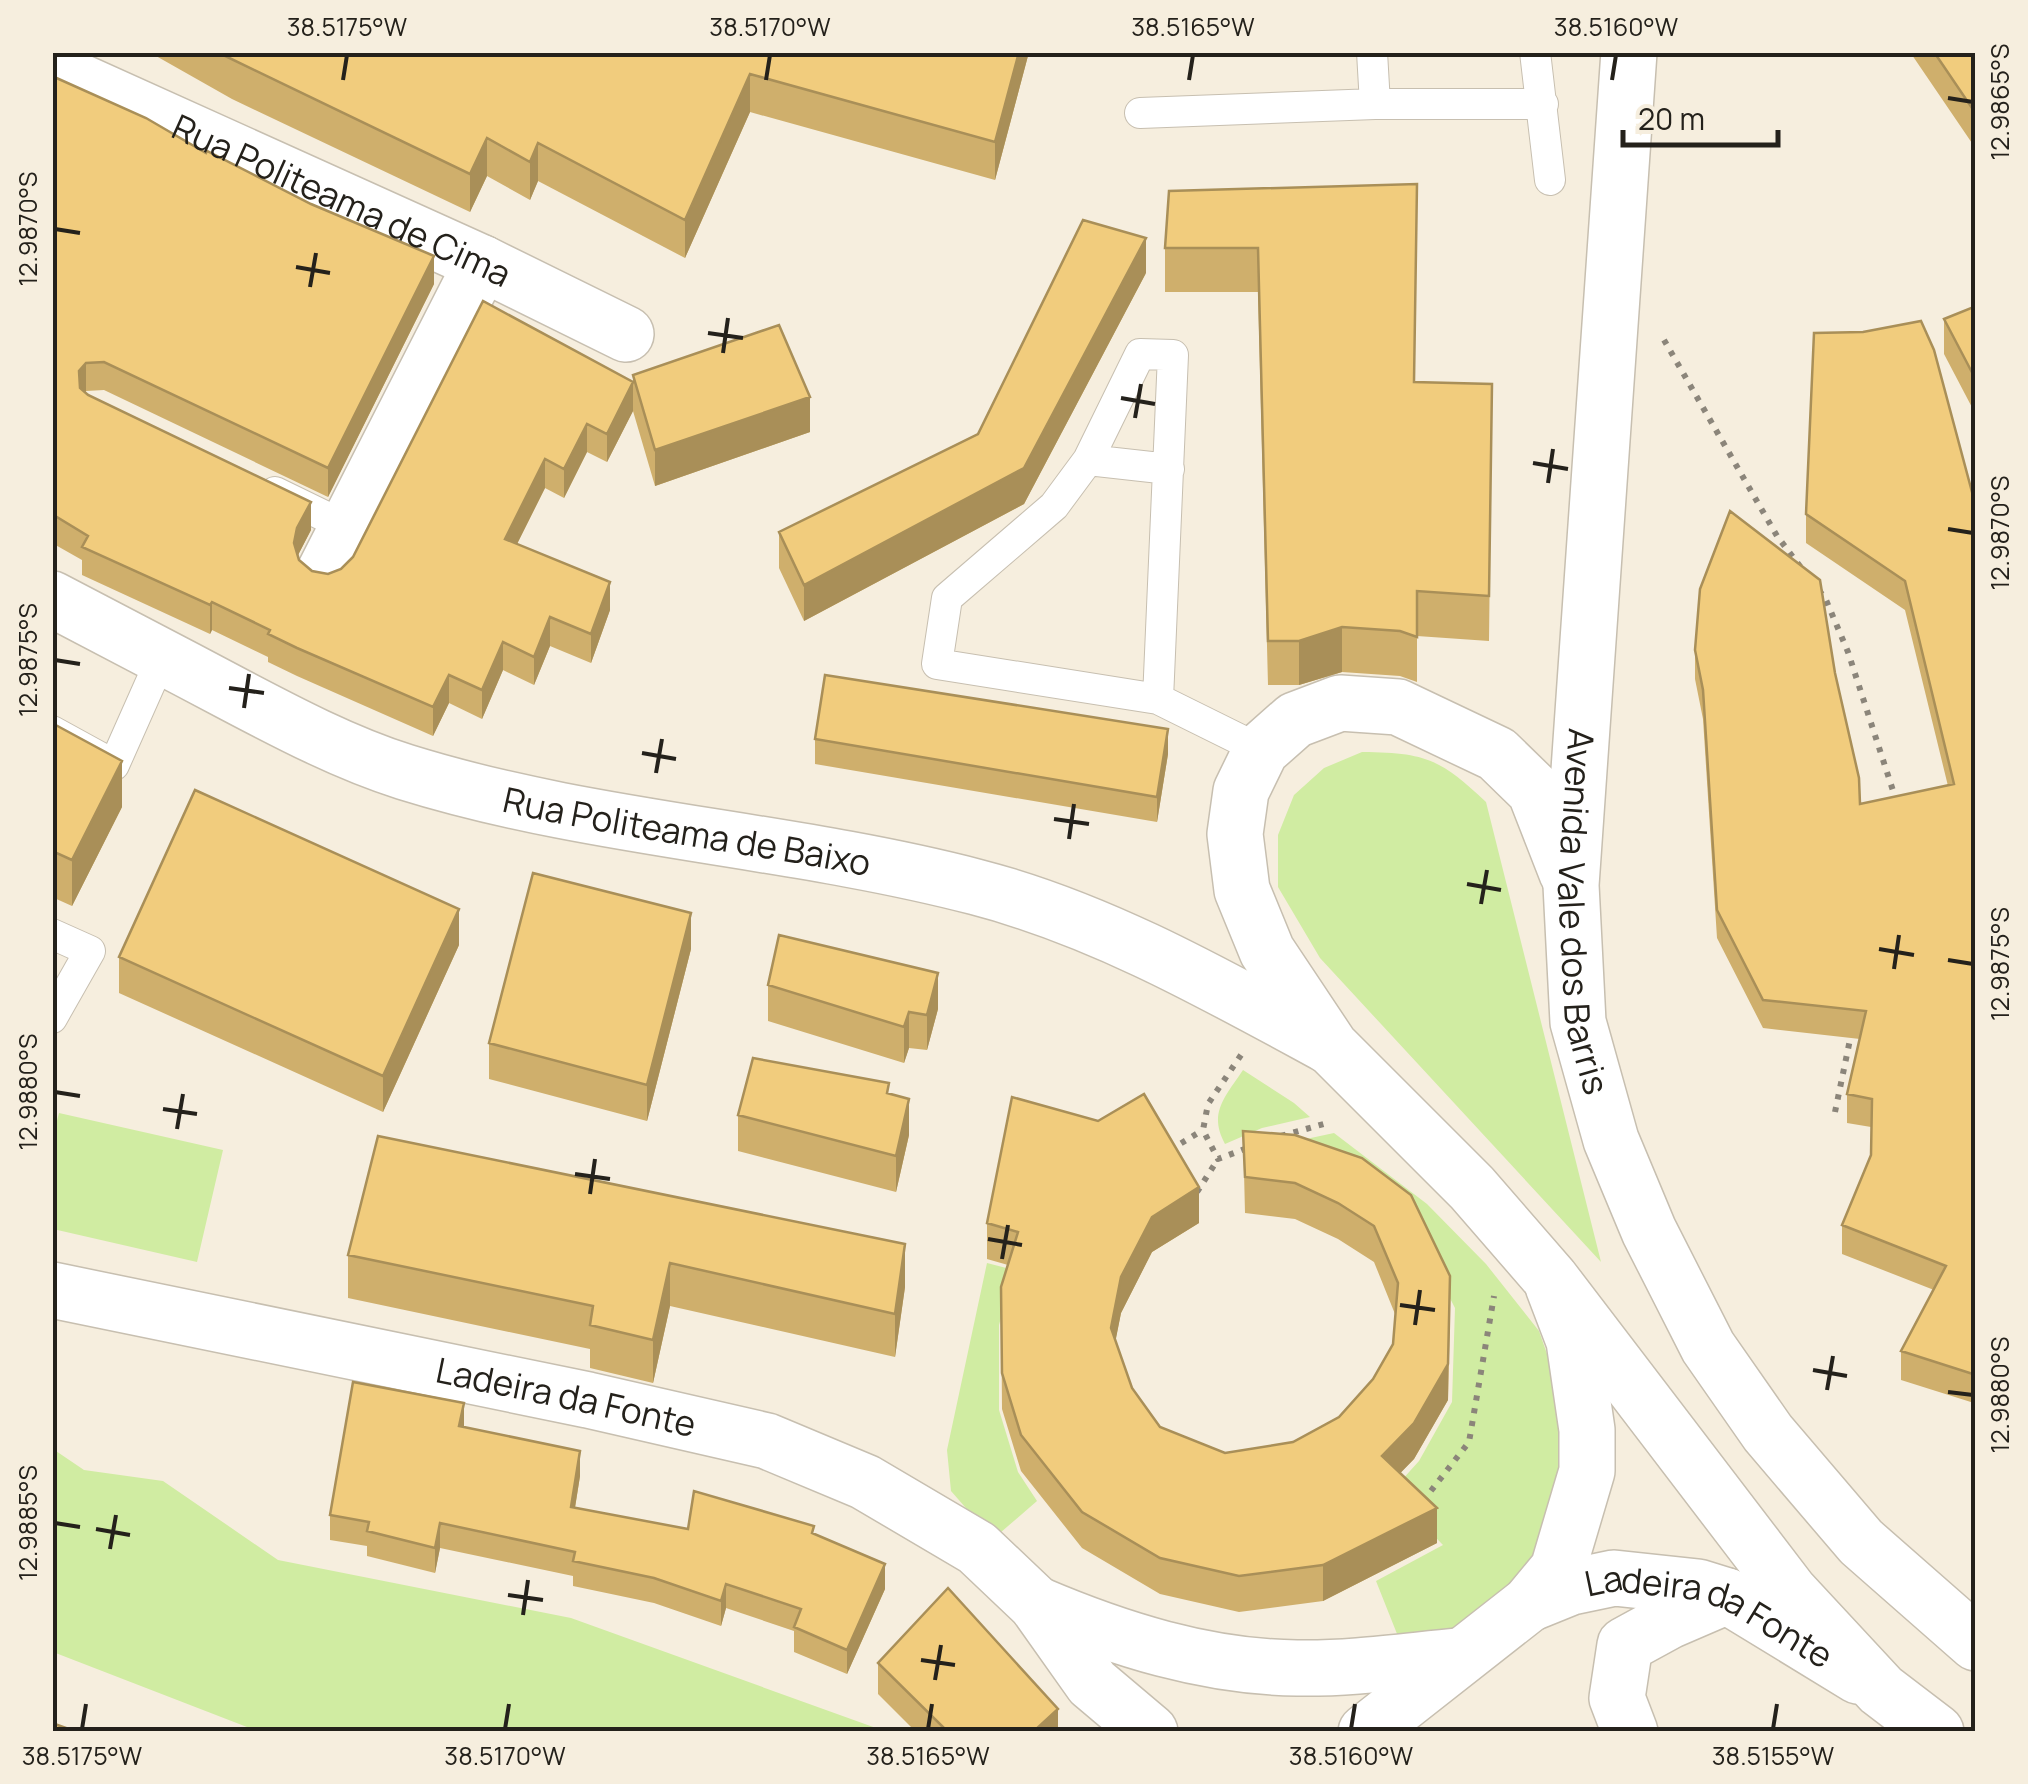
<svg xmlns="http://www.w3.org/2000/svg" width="2028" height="1784" viewBox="0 0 2028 1784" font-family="Manrope,sans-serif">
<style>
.green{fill:#d0eca2}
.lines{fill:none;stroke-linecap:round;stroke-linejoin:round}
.service-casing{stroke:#c7bfb0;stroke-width:32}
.minor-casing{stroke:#c7bfb0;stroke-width:58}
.tertiary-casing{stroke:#c7bfb0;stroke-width:58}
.path{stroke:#8b857a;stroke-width:6;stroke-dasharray:5 8;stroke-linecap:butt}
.service{stroke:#fff;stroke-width:30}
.minor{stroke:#fff;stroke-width:55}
.tertiary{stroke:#fff;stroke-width:55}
.wall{fill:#cfaf6c}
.shaded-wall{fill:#a98f58}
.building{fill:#f1cc7d;stroke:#a98f58;stroke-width:2.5}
.ticks{fill:none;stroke:#24211b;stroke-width:4}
.labels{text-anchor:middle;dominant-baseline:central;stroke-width:10;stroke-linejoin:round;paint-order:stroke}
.street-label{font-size:35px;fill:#24211b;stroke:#f6eede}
.neatline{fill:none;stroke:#24211b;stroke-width:4}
.ticks-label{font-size:25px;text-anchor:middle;fill:#24211b}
</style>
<rect width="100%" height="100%" fill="#f6eede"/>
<path class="green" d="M1362 752C1426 753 1439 758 1486 802L1601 1262 1320 958 1278 887V835L1294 795 1324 768Z
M1243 1070 1294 1103 1310 1117 1262 1128 1225 1144C1208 1113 1225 1097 1243 1070Z
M59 1113 223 1150 197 1262 53 1229 52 1140Z
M1334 1133 1427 1204 1486 1264 1539 1331 1564 1403 1567 1474 1535 1571 1434 1655 1407 1659 1376 1581 1443 1545 1391 1492 1419 1461 1452 1402 1455 1308 1413 1226 1255 1150Z
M987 1263 1014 1270 999 1325V1410L1018 1472 1037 1501 993 1539 951 1491 947 1450Z
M53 1449 84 1470 163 1481 278 1560 571 1618 876 1728 878 1731H257L53 1652Z"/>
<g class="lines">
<defs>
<path id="service" d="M1372 52 1375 104
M1535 52 1550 180
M1140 113 1375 104H1543
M1088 460 1169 469
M275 492 345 526
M1158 699 1173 355 1140 354 1088 460 1054 506 947 598 937 664 1158 699 1261 750
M52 731 114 765 162 657
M52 934 90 951 52 1018"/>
<g id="minor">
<path id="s1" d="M52 69 482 263 626 334"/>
<path d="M325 571 482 263"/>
<path id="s2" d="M52 1290 588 1400 767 1441 865 1482 977 1548 1036 1604 1092 1683 1150 1732"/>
<path d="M1036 1604C1118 1639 1206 1667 1297 1668 1351 1669 1405 1661 1459 1656"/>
<path id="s3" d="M1529 1604 1571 1587 1614 1578 1698 1587 1727 1596 1858 1676"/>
<path d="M1366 1732 1529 1604 1558 1569 1587 1471V1430L1574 1341 1553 1286"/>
<path d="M1630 1732 1617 1698 1625 1645 1669 1621 1727 1596"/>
</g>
<g id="tertiary">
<path id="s4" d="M1629 52 1571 885 1578 1022 1611 1140 1649 1231 1708 1347 1768 1433 1861 1542 1976 1643"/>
<path id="s5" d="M52 599C113 631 173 662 233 694 288 723 345 753 405 772 591 830 788 838 976 887 1100 919 1215 984 1327 1045"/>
<path d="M1567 873 1535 791 1497 754 1398 707 1340 703 1295 720 1261 750 1241 791 1235 834 1242 890 1267 951 1331 1047 1472 1188 1551 1279 1790 1592 1881 1690 1936 1732"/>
</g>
</defs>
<use href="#service" class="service-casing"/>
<use href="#minor" class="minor-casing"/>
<use href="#tertiary" class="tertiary-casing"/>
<path class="path" d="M1664 340 1777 536 1802 569
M1819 590 1826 600 1848 652 1897 803
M1241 1055 1208 1104 1203 1130 1218 1159 1250 1147
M1835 1112 1852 1030
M1281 1136 1331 1122
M1170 1150 1203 1130
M1197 1192 1218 1159
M1423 1501 1469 1442 1494 1296"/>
<use href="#service" class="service"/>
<use href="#minor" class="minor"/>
<use href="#tertiary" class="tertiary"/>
</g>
<path class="wall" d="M149 52H1029L995 180 750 112 685 258 538 181 530 200 487 176 470 212 232 99Z
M1910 52H1976V149Z
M52 76 434 284 328 497 104 390 86 391 85 393 311 530 298 555 299 560 312 571 328 574 341 569 633 382V375L810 432 655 486 633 411 607 462 587 452 564 498 545 488 517 544 610 610 591 663 550 646 534 685 503 670 482 719 449 703 433 736 297 676 268 662V657L212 630 210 634 82 575V560L52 543Z
M1417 184 1414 382 1492 384 1489 641 1417 636V682L1400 676 1342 672 1299 685H1268L1258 292H1165V248Z
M1146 273 1024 504 804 621 779 568V532L978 434Z
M1976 306V415L1944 354V319Z
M1976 507V1432L1974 1403 1901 1380V1351L1934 1290 1842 1254V1225L1871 1155V1127L1847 1123V1094L1860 1039 1763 1028 1717 938 1703 719 1695 679V650L1835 673 1860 804 1948 786 1905 610 1806 543V514Z
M52 723 122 807 72 906 52 897Z
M815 739 1168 754 1157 822 815 764Z
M459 945 383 1112 119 993V957Z
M691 949 647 1121 489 1079V1043Z
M768 985 938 1009 927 1050 909 1048 904 1063 768 1021Z
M889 1093 909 1135 896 1192 738 1151V1115Z
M1243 1131 1295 1135 1450 1312 1448 1400 1414 1459 1400 1473 1437 1543 1323 1601 1239 1612 1160 1594 1082 1548 1021 1471 1002 1409 1001 1287 1008 1265 987 1259V1223H1199L1152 1252 1121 1313 1115 1342 1132 1388 1160 1427 1225 1453 1293 1442 1339 1417 1373 1379 1393 1344 1395 1314 1374 1262 1338 1239 1295 1219 1245 1213Z
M378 1136 905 1287 895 1357 670 1306 653 1383 590 1368V1349L348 1298V1255Z
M464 1427 580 1476 575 1508 688 1529 814 1534 885 1589 847 1674 794 1652V1631L726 1608 721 1626 654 1603 573 1586V1576L440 1548 435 1573 367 1556V1546L330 1540V1515Z
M878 1663 1058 1732H916L878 1694Z"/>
<path class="shaded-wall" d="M1019 52H1029L995 180V142Z
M750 74V112L685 258V220Z
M487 138V176L470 212V174Z
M538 143V181L530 200V162Z
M1146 238V273L1024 504 804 621V585L1024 468Z
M434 256V284L328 497V468Z
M86 363V391L79 400V371Z
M633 382V411L607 462V434Z
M810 397V432L655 486V450Z
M587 424V452L564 498V469Z
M545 459V488L505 568V539Z
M311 502V530L297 557 294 543 297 528Z
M610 582V610L591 663V634Z
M212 602V630L210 634V605Z
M550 617V646L534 685V657Z
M1342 627V672L1299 685V641Z
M503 642V670L482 719V690Z
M449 675V703L433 736V707Z
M1168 729V754L1157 822V797Z
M122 761V807L72 906V860Z
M459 909V945L383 1112V1076Z
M691 913V949L647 1121V1085Z
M938 973V1009L927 1050V1015Z
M909 1012V1048L904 1063V1027Z
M909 1099V1135L896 1192V1156Z
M1199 1187V1223L1152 1252 1121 1313 1111 1364V1328L1121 1277 1152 1217Z
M905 1244V1287L895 1357V1314Z
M670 1263V1306L653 1383V1340Z
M1450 1276 1448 1400 1414 1459 1382 1492V1456Z
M464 1403V1428L459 1426Z
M580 1451V1476L571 1532V1507Z
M1437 1508V1543L1323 1601V1565Z
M440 1523V1548L435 1573V1548Z
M885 1564V1589L847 1674V1650Z
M726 1584V1608L721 1626V1601Z
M1058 1709V1732H1033Z"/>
<path class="building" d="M217 52H1019L995 142 750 74 685 220 538 143 530 162 487 138 470 174Z
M1934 52H1976V114Z
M52 76 146 118 206 153 207 151 311 204 434 256 328 468 104 362 86 363 79 371 80 388 88 395 311 502 297 528 294 543 299 560 312 571 328 574 341 569 353 557 483 301 633 382 607 434 587 424 564 469 545 459 505 539 610 582 591 634 550 617 534 657 503 642 482 690 449 675 433 707 297 648 268 634 270 630 212 602 210 605 82 547 88 536 52 514Z
M1417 184 1414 382 1492 384 1489 596 1417 591V637L1400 631 1342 627 1299 641H1268L1258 248H1165L1169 191Z
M1083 220 1146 238 1024 468 804 585 779 532 978 434Z
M1976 306V380L1944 319Z
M1921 321 1934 350 1976 507V1375L1901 1351 1946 1266 1842 1225 1871 1155 1872 1099 1847 1094 1866 1011 1763 1000 1717 910 1703 690 1695 650 1700 589 1730 511 1820 580 1835 673 1859 778 1860 804 1954 784 1905 581 1806 514 1814 333 1863 332Z
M779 325 810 397 655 450 633 375Z
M825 675 1168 729 1157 797 815 739Z
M52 723 122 761 72 860 52 851Z
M195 790 459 909 383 1076 119 957Z
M533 873 691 913 647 1085 489 1043Z
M779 935 938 973 927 1015 909 1012 904 1027 768 985Z
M753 1058 889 1083 887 1093 909 1099 896 1156 738 1115Z
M1144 1094 1199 1187 1152 1217 1121 1277 1111 1328 1132 1388 1160 1427 1225 1453 1293 1442 1339 1417 1373 1379 1393 1344 1398 1283 1374 1226 1338 1203 1295 1183 1245 1177 1243 1131 1295 1135 1362 1158 1411 1195 1450 1276 1448 1364 1414 1423 1382 1456 1437 1508 1323 1565 1239 1576 1160 1558 1082 1512 1021 1435 1002 1373 1001 1287 1018 1232 987 1223 1012 1097 1098 1121Z
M378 1136 905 1244 895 1314 670 1263 653 1340 590 1325 593 1306 348 1255Z
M353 1382 464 1403 459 1426 580 1451 571 1507 688 1529 694 1491 814 1526 812 1533 885 1564 847 1650 794 1627 801 1609 726 1584 721 1601 654 1578 573 1561 575 1552 440 1523 435 1548 367 1531 369 1522 330 1515Z
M948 1588 1058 1709 1033 1732H948L878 1663Z
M52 1723 77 1732H52Z"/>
<path class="ticks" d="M343 80 347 55M766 80 770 55M1189 80 1193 55M1612 80 1616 55M1948 98 1973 102M55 229 80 233M296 267 330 273M310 287 316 253M708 333 743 338M723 353 728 318M1121 398 1155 404M1135 418 1141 384M1533 463 1568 469M1548 483 1553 449M1948 529 1973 533M55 660 80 664M229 688 264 693M244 708 249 674M642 753 676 759M656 773 662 739M1054 819 1089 824M1069 839 1074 804M1467 884 1501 890M1481 904 1487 870M1879 949 1914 955M1948 960 1973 964M1894 969 1899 935M55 1092 80 1096M163 1109 197 1114M177 1129 183 1094M575 1174 610 1179M590 1194 595 1159M988 1239 1022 1245M1002 1259 1008 1225M1400 1305 1435 1310M1415 1325 1420 1290M1813 1370 1847 1376M1827 1390 1833 1356M1948 1392 1973 1395M55 1523 80 1527M96 1529 130 1535M110 1549 116 1515M508 1595 543 1600M523 1615 528 1580M921 1660 955 1665M935 1680 941 1645M82 1729 86 1704M505 1729 509 1704M928 1729 932 1704M1351 1729 1355 1704M1773 1729 1777 1704"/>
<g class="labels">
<g class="street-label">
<text stroke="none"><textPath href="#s1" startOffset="318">Rua Politeama de Cima</textPath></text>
<text stroke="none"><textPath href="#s5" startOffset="682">Rua Politeama de Baixo</textPath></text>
<text stroke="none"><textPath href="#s4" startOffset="862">Avenida Vale dos Barris</textPath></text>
<text stroke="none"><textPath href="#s2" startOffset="525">Ladeira da Fonte</textPath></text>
<text stroke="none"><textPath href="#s3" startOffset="192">Ladeira da Fonte</textPath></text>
</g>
</g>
<rect width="2028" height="1784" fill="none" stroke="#f6eede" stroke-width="110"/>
<path d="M1623 130v15h155v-15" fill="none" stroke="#24211b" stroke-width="5"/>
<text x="1638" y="130" font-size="30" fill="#24211b" stroke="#f6eede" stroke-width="8" paint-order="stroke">20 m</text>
<rect x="55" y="55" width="1918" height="1674" class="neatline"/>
<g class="ticks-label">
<text x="347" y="36">38.5175°W</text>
<text x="770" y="36">38.5170°W</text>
<text x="1193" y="36">38.5165°W</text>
<text x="1616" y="36">38.5160°W</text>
<text transform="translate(2000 102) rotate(-90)" y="9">12.9865°S</text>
<text transform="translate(28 229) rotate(-90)" y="9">12.9870°S</text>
<text transform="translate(2000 533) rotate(-90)" y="9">12.9870°S</text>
<text transform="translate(28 660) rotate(-90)" y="9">12.9875°S</text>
<text transform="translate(2000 964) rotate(-90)" y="9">12.9875°S</text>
<text transform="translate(28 1092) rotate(-90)" y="9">12.9880°S</text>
<text transform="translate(2000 1395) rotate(-90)" y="9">12.9880°S</text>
<text transform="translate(28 1523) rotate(-90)" y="9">12.9885°S</text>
<text x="82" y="1765">38.5175°W</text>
<text x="505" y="1765">38.5170°W</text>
<text x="928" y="1765">38.5165°W</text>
<text x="1351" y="1765">38.5160°W</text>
<text x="1773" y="1765">38.5155°W</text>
</g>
</svg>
